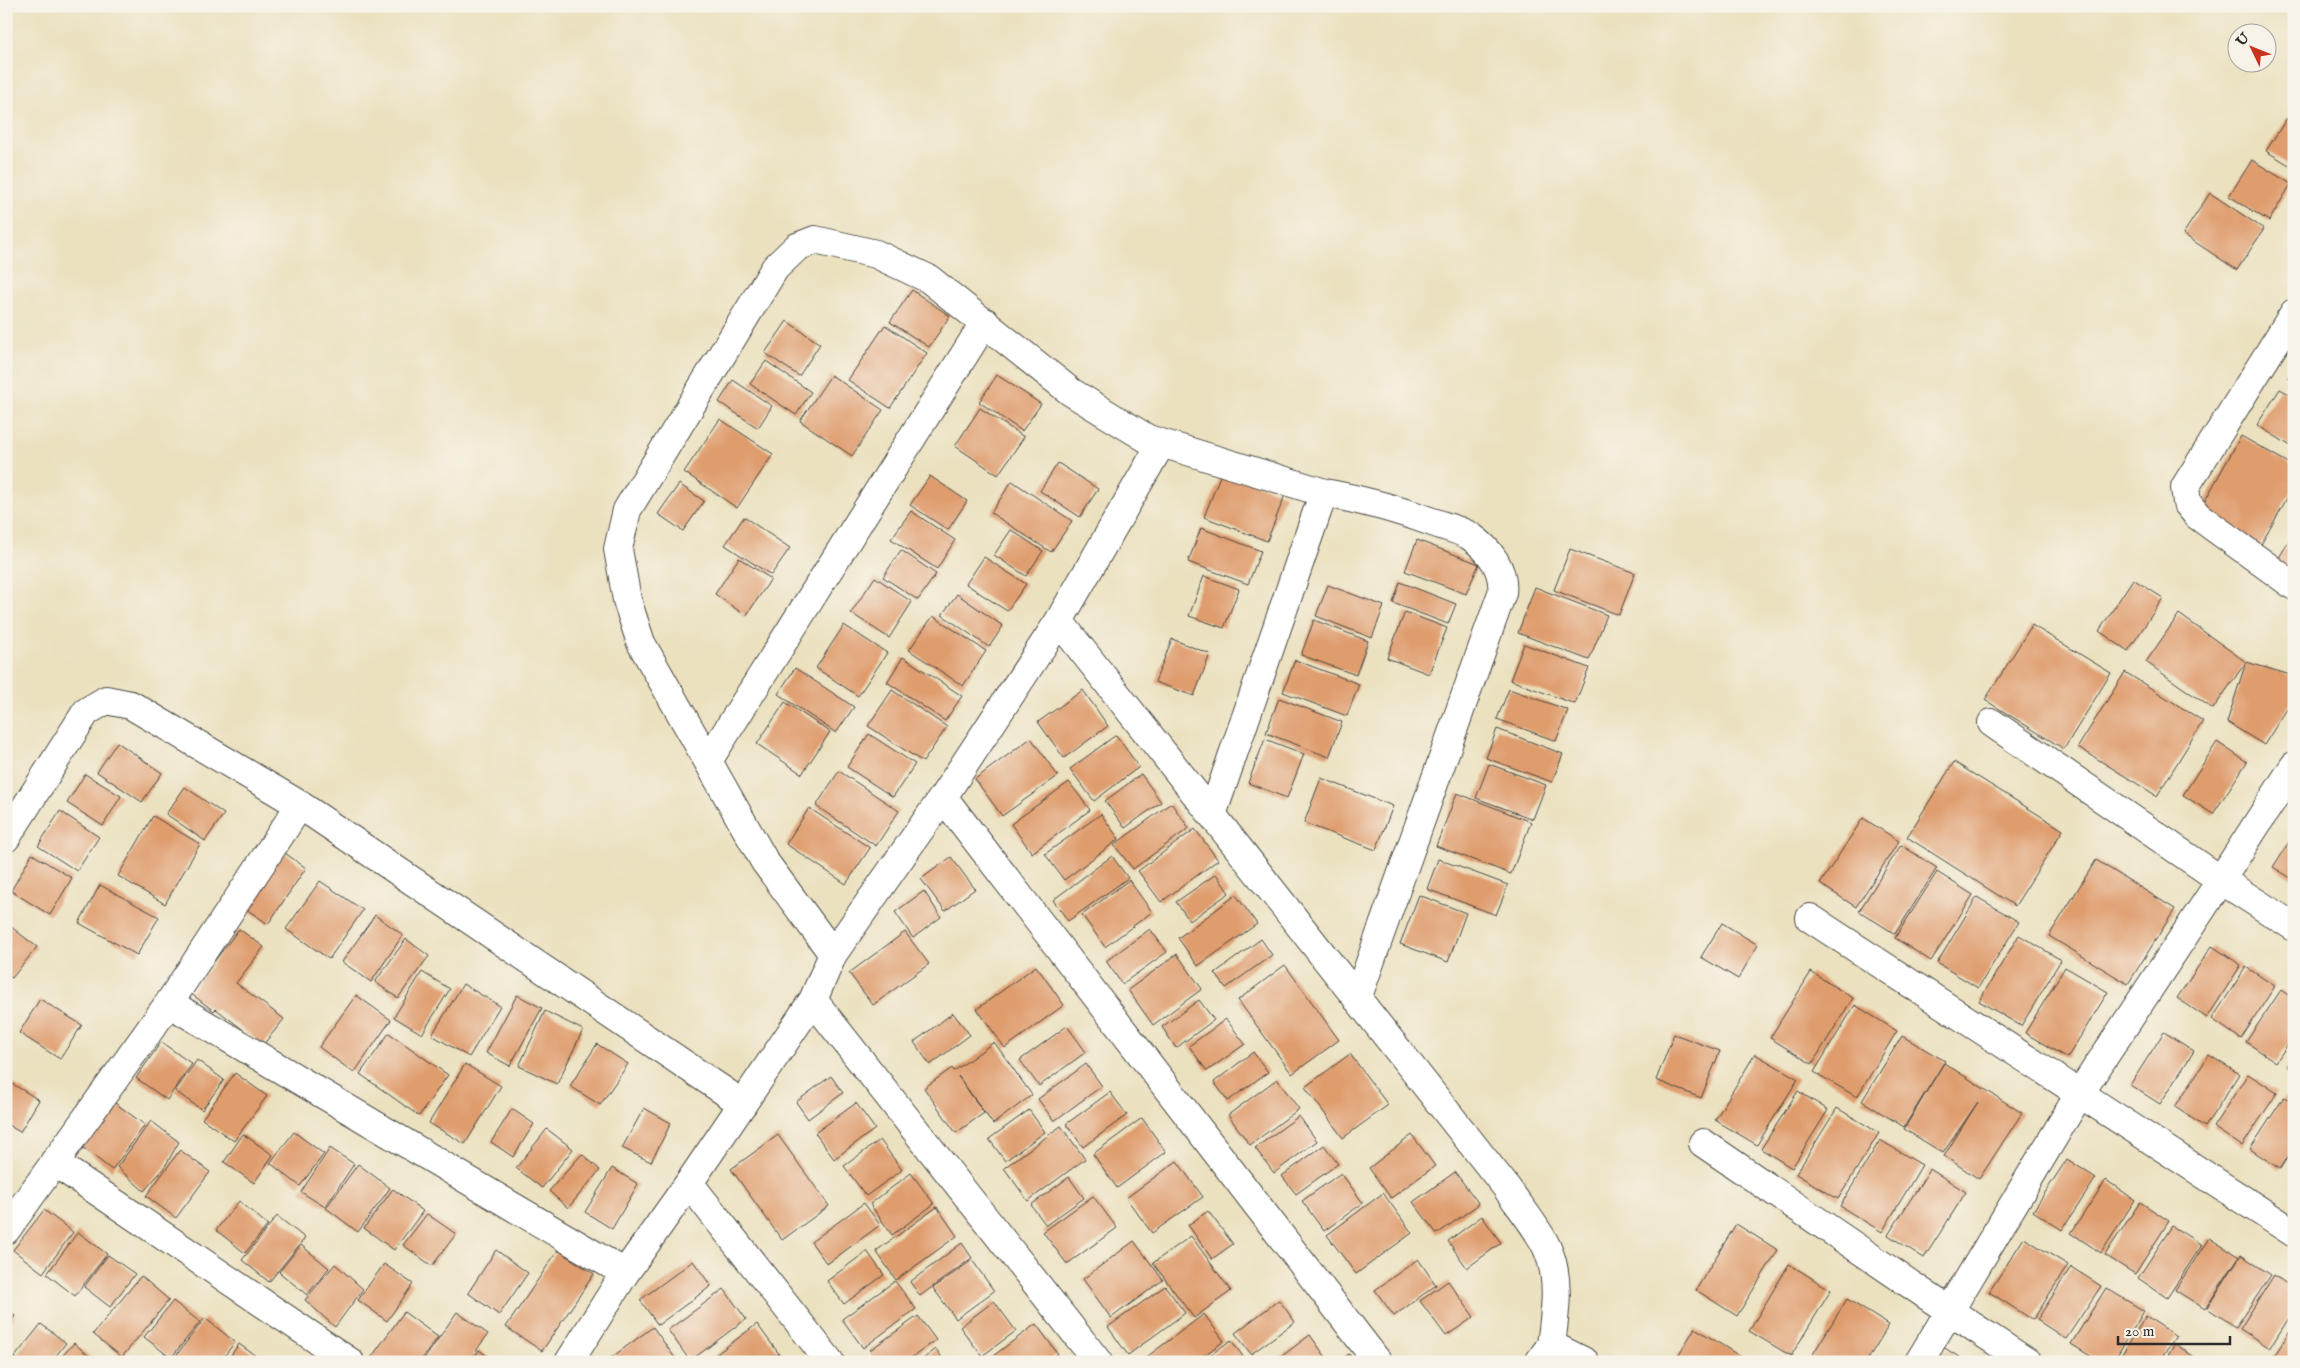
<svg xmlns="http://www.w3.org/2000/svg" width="2300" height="1368" viewBox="0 0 2300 1368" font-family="'IM FELL English',serif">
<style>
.building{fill:#df9d6e}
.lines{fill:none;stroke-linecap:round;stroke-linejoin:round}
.minor-casing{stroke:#484641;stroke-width:30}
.minor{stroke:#fff;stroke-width:28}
</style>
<rect width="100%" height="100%" fill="#f7f3e8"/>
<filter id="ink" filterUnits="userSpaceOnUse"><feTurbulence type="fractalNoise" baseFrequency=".02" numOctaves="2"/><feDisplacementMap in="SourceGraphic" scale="10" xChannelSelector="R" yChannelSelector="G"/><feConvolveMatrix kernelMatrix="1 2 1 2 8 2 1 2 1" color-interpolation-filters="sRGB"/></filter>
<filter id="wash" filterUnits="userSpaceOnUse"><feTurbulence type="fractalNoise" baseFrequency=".0096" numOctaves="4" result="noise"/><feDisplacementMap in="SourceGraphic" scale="20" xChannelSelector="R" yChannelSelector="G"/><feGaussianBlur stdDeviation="1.12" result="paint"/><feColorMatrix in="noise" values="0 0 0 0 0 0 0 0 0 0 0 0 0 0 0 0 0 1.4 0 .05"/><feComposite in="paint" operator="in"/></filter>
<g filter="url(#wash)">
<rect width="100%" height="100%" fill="#ebe1bf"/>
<g id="blocks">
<path class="building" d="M2287 118 2294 122V168L2266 151Z
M2252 160 2291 184 2269 221 2229 196Z
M2210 193 2264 229 2237 270 2183 234Z
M912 290 950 316 929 347 890 322Z
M787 321 820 344 799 376 765 353Z
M885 325 927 353 890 408 848 380Z
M766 361 811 392 796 415 750 384Z
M2294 368V381L2288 378Z
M831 375 883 410 852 456 800 421Z
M997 375 1041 404 1022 431 979 402Z
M733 380 772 406 758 428 719 402Z
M2280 389 2294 397V448L2257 425Z
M980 408 1024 437 998 475 955 446Z
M720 419 773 454 737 508 684 472Z
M2241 436 2294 466V486L2259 548 2198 513Z
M1058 463 1098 489 1080 517 1040 491Z
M1222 471 1285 495 1267 541 1204 517Z
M930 476 967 501 948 530 910 505Z
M1012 481 1072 521 1051 552 991 513Z
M679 484 704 501 683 531 658 514Z
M911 511 955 540 937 569 891 539Z
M744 517 790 548 771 575 725 545Z
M1201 528 1261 551 1248 584 1188 562Z
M1011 530 1043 551 1026 576 994 555Z
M2294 533V582L2272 569Z
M1417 540 1479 564 1466 594 1405 571Z
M1570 549 1635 573 1619 615 1554 590Z
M901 550 936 574 918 600 883 577Z
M984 557 1026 584 1007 611 966 584Z
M739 558 771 579 746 616 715 594Z
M1204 576 1239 589 1224 628 1189 616Z
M875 577 912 602 889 638 851 613Z
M2133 579 2163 598 2128 651 2099 631Z
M1400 582 1456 604 1448 624 1393 603Z
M1328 585 1384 606 1372 638 1316 616Z
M1535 587 1607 615 1589 660 1518 633Z
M957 594 1003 626 989 647 942 615Z
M1405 612 1447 628 1429 674 1387 658Z
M2179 614 2246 662 2294 676V698L2264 745 2227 722 2246 662 2213 709 2146 662Z
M933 616 986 651 963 686 909 650Z
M1314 620 1368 641 1356 675 1301 655Z
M844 625 887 653 858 696 816 668Z
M2032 625 2111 673 2064 749 1985 700Z
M1172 639 1210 654 1194 696 1155 682Z
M1524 644 1589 668 1575 704 1510 680Z
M903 657 962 696 945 721 887 682Z
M1295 660 1359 684 1347 716 1283 692Z
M795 668 854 707 836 733 778 694Z
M2125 672 2203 721 2157 796 2078 747Z
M1509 689 1568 710 1556 741 1497 719Z
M892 690 947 727 923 762 868 726Z
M1083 690 1108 726 1064 758 1038 722Z
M1279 698 1342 722 1329 757 1266 733Z
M785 702 830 732 802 774 757 744Z
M1497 729 1563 754 1552 782 1486 758Z
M869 734 915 764 893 797 847 767Z
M1116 735 1139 767 1094 801 1070 769Z
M1031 738 1058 776 1002 816 975 779Z
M1265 739 1304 754 1287 798 1248 783Z
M117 742 162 773 142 802 97 772Z
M2217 742 2247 762 2213 814 2183 795Z
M1954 762 2063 830 2015 906 1907 837Z
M1489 764 1546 785 1533 819 1476 798Z
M839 771 899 811 876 846 816 806Z
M85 774 121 796 103 826 67 803Z
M1141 774 1161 802 1125 828 1105 801Z
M1321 778 1393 806 1376 850 1304 823Z
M1069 782 1090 810 1032 853 1011 824Z
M185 787 224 814 205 841 166 814Z
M1457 793 1531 822 1511 874 1436 846Z
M1171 803 1189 828 1133 869 1114 845Z
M809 808 870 848 846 884 786 844Z
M60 811 99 837 77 871 38 846Z
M1101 814 1119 839 1064 880 1045 854Z
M153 816 200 844 165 904 118 876Z
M1863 818 1899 841 1856 907 1820 884Z
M1195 829 1218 860 1161 902 1138 871Z
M2294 834V880L2273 867Z
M1901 845 1937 868 1895 934 1859 911Z
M275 846 306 868 268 924 236 902Z
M32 854 72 878 50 915 11 891Z
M1112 856 1128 878 1068 921 1053 900Z
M951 857 975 889 945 911 921 879Z
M1438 859 1508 885 1496 915 1427 889Z
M2096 860 2175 909 2128 984 2049 936Z
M1937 872 1973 895 1931 961 1895 938Z
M1216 874 1229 893 1190 921 1176 902Z
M1129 880 1152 912 1105 947 1082 915Z
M320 881 363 910 329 959 286 929Z
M100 885 159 917 137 955 79 923Z
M924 891 941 917 913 938 895 912Z
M1236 895 1257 924 1198 966 1178 938Z
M1419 895 1466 913 1448 962 1400 944Z
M1977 897 2019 922 1978 988 1937 963Z
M375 915 403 935 371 982 342 962Z
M6 923 37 947 12 978 6 974Z
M1722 923 1758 945 1738 979 1701 957Z
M239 929 264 947 236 983 284 1019 263 1045 216 1009 214 1011 190 993Z
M1150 929 1167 952 1122 984 1106 961Z
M905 932 929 964 873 1005 849 973Z
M2019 935 2061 960 2021 1026 1979 1001Z
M406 939 429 956 398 998 375 982Z
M1261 939 1272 955 1226 988 1215 973Z
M2212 946 2241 965 2207 1018 2177 998Z
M1177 954 1202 989 1153 1025 1128 990Z
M1285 965 1339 1040 1292 1074 1238 1000Z
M1036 966 1064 1005 1005 1048 977 1009Z
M2065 967 2108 992 2067 1058 2025 1033Z
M2246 967 2275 986 2241 1039 2212 1019Z
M422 972 450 989 422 1034 394 1017Z
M1811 972 1853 998 1812 1064 1770 1038Z
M463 984 500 1006 469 1057 432 1035Z
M2281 990 2294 999V1035L2276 1062 2246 1042Z
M356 995 391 1020 354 1073 319 1047Z
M517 995 542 1008 510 1066 486 1053Z
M40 999 82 1025 60 1059 19 1033Z
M1199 1000 1214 1020 1176 1048 1162 1027Z
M1855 1005 1897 1031 1857 1097 1814 1072Z
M545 1011 583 1030 557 1084 519 1066Z
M953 1013 970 1035 930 1065 914 1042Z
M1226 1019 1245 1044 1207 1071 1189 1046Z
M1067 1026 1086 1052 1039 1086 1020 1060Z
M2164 1032 2194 1051 2160 1104 2130 1085Z
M389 1033 448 1075 419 1116 360 1074Z
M1674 1034 1720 1051 1701 1098 1656 1080Z
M1902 1036 1945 1061 1904 1127 1862 1101Z
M161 1042 192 1064 167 1100 136 1078Z
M994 1042 1032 1095 993 1124 958 1076 984 1113 956 1133 924 1088 952 1068 954 1071Z
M597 1044 628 1064 600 1105 570 1086Z
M1253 1052 1268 1072 1228 1101 1214 1082Z
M1350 1054 1388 1105 1343 1138 1305 1087Z
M1755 1054 1798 1079 1757 1145 1715 1120Z
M2209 1055 2239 1074 2205 1127 2175 1107Z
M2294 1055V1071L2287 1066Z
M197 1060 224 1080 202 1110 175 1091Z
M1944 1063 2022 1113 1979 1179 1944 1156 1978 1102 1943 1153 1904 1129Z
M465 1064 501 1086 465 1144 429 1123Z
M1086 1064 1102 1086 1054 1121 1038 1099Z
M235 1073 267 1096 234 1141 202 1119Z
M2248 1074 2277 1093 2242 1146 2213 1127Z
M831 1076 843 1093 808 1119 796 1102Z
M1277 1079 1299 1109 1250 1145 1228 1115Z
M6 1080 39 1100 20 1132 6 1124Z
M1798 1091 1828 1110 1792 1168 1761 1149Z
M1110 1092 1127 1115 1083 1147 1066 1124Z
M2284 1097 2294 1103V1147L2280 1169 2250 1149Z
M115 1103 145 1125 112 1170 82 1147Z
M856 1103 875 1129 834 1159 815 1133Z
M644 1108 671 1123 651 1162 622 1148Z
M1837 1108 1879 1133 1838 1199 1796 1174Z
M512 1109 534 1124 513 1157 491 1142Z
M1029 1110 1045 1132 1005 1161 989 1139Z
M1299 1116 1317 1141 1274 1173 1255 1148Z
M1142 1118 1166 1152 1117 1188 1093 1154Z
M151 1121 179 1142 164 1168 144 1191 117 1167Z
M1061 1126 1085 1159 1028 1201 1004 1168Z
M547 1129 573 1149 542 1188 516 1168Z
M294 1132 324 1154 300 1186 270 1163Z
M243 1134 273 1155 254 1183 224 1162Z
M778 1135 829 1206 782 1240 731 1169Z
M1412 1135 1435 1166 1391 1198 1369 1168Z
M880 1140 902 1170 866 1196 844 1166Z
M1880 1140 1922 1165 1882 1232 1840 1206Z
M1324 1145 1338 1164 1296 1194 1282 1176Z
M330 1148 354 1164 325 1207 301 1192Z
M180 1150 210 1172 176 1218 146 1196Z
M582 1154 600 1170 568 1208 549 1191Z
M2067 1159 2096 1178 2062 1230 2033 1211Z
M1177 1161 1203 1197 1152 1233 1126 1198Z
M358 1164 390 1188 358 1232 326 1208Z
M612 1168 638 1184 612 1229 585 1212Z
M1930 1169 1966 1192 1924 1258 1888 1235Z
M1455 1172 1479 1204 1437 1234 1413 1202Z
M911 1173 934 1204 892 1235 870 1204Z
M1341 1173 1363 1203 1324 1231 1302 1201Z
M1069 1177 1084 1198 1046 1225 1031 1205Z
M2106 1180 2135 1200 2101 1253 2071 1233Z
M393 1189 423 1211 394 1250 364 1228Z
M1383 1193 1412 1233 1356 1274 1327 1235Z
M1093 1196 1117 1228 1067 1264 1043 1232Z
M239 1201 268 1225 245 1253 216 1230Z
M2140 1202 2169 1221 2135 1274 2105 1255Z
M864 1203 880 1225 827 1264 811 1242Z
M937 1207 957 1236 896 1280 876 1251Z
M44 1210 73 1232 43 1273 13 1250Z
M1208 1211 1233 1244 1212 1259 1188 1225Z
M427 1214 456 1234 432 1266 403 1245Z
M277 1216 305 1238 269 1282 242 1260Z
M1482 1216 1501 1243 1467 1268 1448 1241Z
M1736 1224 1778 1250 1737 1316 1696 1290Z
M2172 1226 2202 1245 2167 1298 2138 1278Z
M78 1232 107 1254 75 1296 47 1274Z
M1191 1236 1231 1291 1194 1318 1153 1263Z
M2024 1238 2068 1265 2033 1320 1989 1292Z
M2209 1238 2239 1257 2205 1309 2175 1290Z
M1134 1241 1163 1280 1111 1318 1083 1279Z
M962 1243 972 1258 920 1296 910 1282Z
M301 1245 329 1268 307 1295 279 1272Z
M496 1250 528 1273 499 1315 468 1293Z
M558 1250 594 1274 542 1351 506 1327Z
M867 1251 884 1275 844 1304 827 1281Z
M108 1255 135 1274 110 1307 84 1287Z
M2241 1255 2271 1275 2236 1327 2207 1308Z
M1418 1259 1436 1285 1394 1316 1375 1290Z
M972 1260 994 1291 956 1319 933 1288Z
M693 1261 711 1286 658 1325 640 1300Z
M335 1264 363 1289 335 1327 305 1300Z
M384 1264 413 1284 387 1321 358 1300Z
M1789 1264 1831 1290 1791 1356 1749 1331Z
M2071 1267 2101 1286 2066 1339 2037 1320Z
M2274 1275 2294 1289V1310L2270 1348 2240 1329Z
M141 1276 169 1300 122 1357 93 1334Z
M895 1281 916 1309 863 1348 842 1319Z
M1448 1281 1474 1317 1446 1336 1420 1301Z
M1165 1286 1185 1313 1128 1355 1108 1327Z
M2106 1288 2144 1311 2113 1362H2100L2071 1344Z
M724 1289 746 1319 690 1361 668 1330Z
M1847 1299 1889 1325 1866 1362H1808Z
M1279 1300 1295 1322 1251 1354 1235 1333Z
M173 1301 200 1322 171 1358 144 1337Z
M994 1301 1016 1331 982 1356 960 1327Z
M6 1310 15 1316 6 1329Z
M404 1312 438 1337 420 1362H368Z
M457 1312 488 1334 468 1362H422Z
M1204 1314 1224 1341 1195 1362H1140Z
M918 1316 936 1340 906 1362H879L870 1350Z
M2146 1316 2176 1336 2159 1362H2117Z
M205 1318 235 1342 220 1362H171Z
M41 1324 66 1343 51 1362H19L14 1358Z
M757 1324 779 1354 769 1362H706Z
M1036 1324 1058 1354 1047 1362H985Z
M2294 1325V1362H2272L2271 1361Z
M653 1327 675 1358 671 1362H605Z
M1695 1328 1749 1362H1674Z
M1310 1335 1325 1356 1317 1362H1274Z
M1231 1340 1247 1362H1201Z
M74 1343 96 1362H57Z
M239 1344 264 1362H226Z
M2175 1344 2202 1362H2164Z
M1943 1347 1967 1362H1934Z
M936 1349 945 1362H919Z
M479 1350 495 1362H471Z
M1349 1354 1355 1362H1338Z"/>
</g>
</g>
<g filter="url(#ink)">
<use href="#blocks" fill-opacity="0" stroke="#484641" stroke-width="1"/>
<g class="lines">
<defs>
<path id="minor" d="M2294 313 2185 487 2187 503 2198 516 2294 586
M1059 621 1506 1187C1519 1206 1538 1228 1547 1248 1561 1279 1555 1313 1551 1345
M1992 723 2221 880 2294 927
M708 761 985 322
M943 797 1378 1362
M1212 815 1318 509 1325 493C1364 500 1403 511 1441 525 1450 528 1462 531 1470 536 1489 549 1505 569 1502 593L1357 999
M6 838 86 712 106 700 131 705 300 805 743 1104
M1810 918 2294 1233
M833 954 765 862 641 643 627 600 618 549 627 510 775 268 797 247 815 240 876 254 929 279 1071 392 1148 439 1325 493
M813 1000 1098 1362
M169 1003 625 1273
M1703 1143 1948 1310 2027 1362
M54 1162 350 1362
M689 1183 830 1362
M6 1230 169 1003 300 805
M569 1362 625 1273 689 1183 813 1000 833 954 943 797 1059 621 1161 444
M1539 1362 1551 1345 1585 1362
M1919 1362 2080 1093 2221 880 2294 766"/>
</defs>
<use href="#minor" class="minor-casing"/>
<use href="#minor" class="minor"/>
</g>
</g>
<rect width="2300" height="1368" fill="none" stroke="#f7f3e8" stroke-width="25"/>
<g transform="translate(2252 48) rotate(313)"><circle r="24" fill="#f7f3e8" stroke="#a5a39c"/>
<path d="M0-4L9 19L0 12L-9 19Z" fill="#c8321e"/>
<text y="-8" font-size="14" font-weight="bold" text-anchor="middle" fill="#2b2b2b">U</text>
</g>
<path d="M2118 1336v8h112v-8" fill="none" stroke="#2b2b2b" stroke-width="2.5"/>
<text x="2125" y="1336" font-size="15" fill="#2b2b2b" stroke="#f7f3e8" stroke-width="4" paint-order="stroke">20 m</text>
</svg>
